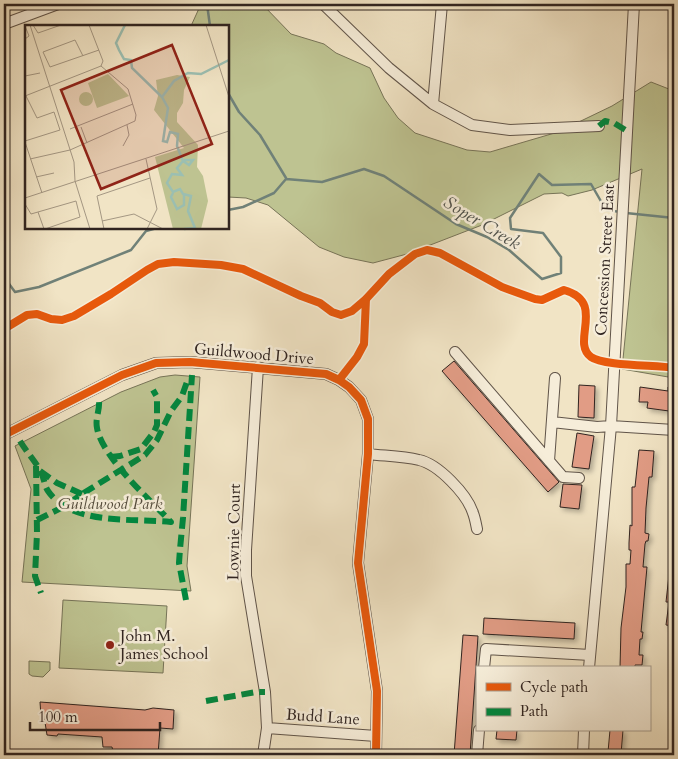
<svg xmlns="http://www.w3.org/2000/svg" width="678" height="759" viewBox="0 0 678 759" font-family="Cardo,serif">
<style>
.green{fill:#bec391;stroke:#777458}
.lines{fill:none;stroke-linecap:round;stroke-linejoin:round}
.stream{stroke:#708178;stroke-width:2.5}
.building{fill:#e19c85;stroke:#302420;filter:url(#shadow)}
.minor-casing{stroke:#605449;stroke-width:12}
.minor{stroke:#f6edd9;stroke-width:10}
.quiet{stroke:#00873e;stroke-width:6;stroke-dasharray:12 6;stroke-linecap:butt}
.cycleway-casing{stroke:#f6edd9;stroke-width:11}
.cycleway{stroke:#e8590c;stroke-width:8}
.poi-dot{fill:#8f2418;stroke:#f6edd9;stroke-width:2}
.labels{text-anchor:middle;dominant-baseline:central;stroke-width:5;stroke-linejoin:round;paint-order:stroke}
.street-label{font-size:16px;fill:#302420;stroke:#f6edd9}
.park-label{font-size:16px;font-style:italic;fill:#544c3c;stroke:#f6edd9}
.poi-label{font-size:16px;fill:#302420;stroke:#f6edd9;text-anchor:start}
.water-label{font-size:18px;font-style:italic;fill:#50524c;stroke:#f6edd9}
.inset-river{fill:none;stroke:#9bbfb2;stroke-width:2.5}
.inset-road{fill:none;stroke:#a49783;stroke-width:1}
.view{fill:#8f2418;fill-opacity:0.15;stroke:#8f2418;stroke-width:2.5}
.inset-edge{fill:none;stroke:#302420;stroke-width:2.5}
</style>
<defs>
<filter id="shadow"><feDropShadow dx="3" dy="3" stdDeviation="2.5" flood-color="#0004"/></filter>
</defs>
<rect width="100%" height="100%" fill="#f1e4c5"/>
<filter id="stains"><feTurbulence type="fractalNoise" baseFrequency=".004" numOctaves="4"/><feColorMatrix values="0 0 0 0 .2 0 0 0 0 .09 0 0 0 0 .02 0 0 0 .5 -.17"/></filter>
<radialGradient id="worn" r=".72"><stop offset=".6" stop-color="#630" stop-opacity="0"/><stop offset="1" stop-color="#630" stop-opacity=".3"/></radialGradient>
<path class="green" d="M201 4H262L291 34 324 44 336 53 370 68 384 98 398 118 415 133 467 150 490 152 558 132 612 106 651 82 674 91V378L622 369 642 169 592 190 568 196 562 193 544 194 482 225 407 254 373 263 344 257 319 247 268 205 246 198 228 197V26H191Z
M175 375 200 377 187 566 191 591 22 582 31 489 15 446 121 392 160 377Z
M63 600 167 606 163 673 59 668Z
M29 661 50 662V670L43 677 32 676 29 674Z"/>
<g class="lines">
<path class="stream" d="M207 4 210 26
M228 93 239 112 260 135 286 178
M286 179 322 182 364 169 384 176 456 224 487 237 509 250 542 279 561 273V257L543 233 511 229 510 218 539 174 552 185 591 184 606 210 621 212
M228 210 243 207 274 193 286 179
M626 213 674 218
M4 277 15 292 39 287 131 250 146 231 157 228"/>
</g>
<path class="building" d="M454 361 559 482 548 492 442 371Z
M579 385 595 386 594 418 578 417Z
M640 387 668 391V387L674 388V406H669V411L647 408 648 402H639Z
M577 433 594 436 589 469 572 467Z
M639 450 654 451 652 477H649L646 508 645 533 649 534 648 541H646L645 544 643 567H647L641 632H643L642 639H640L639 655H643L642 665H635V668H620L621 628 626 587V564H630L631 550H629V543L630 525 632 526V487H635Z
M563 484 582 485 579 509 560 507Z
M669 575 674 576V626L666 625 669 602H666Z
M484 618 575 623 574 639 483 634Z
M463 635 478 636 470 755H454Z
M40 702 145 710 153 708 174 710 173 729 160 728 158 755H114L112 747H103L102 737 58 734 57 736 47 735 44 716H41Z
M497 730H517L516 740 496 739Z
M610 730H623L621 754 608 752Z"/>
<g class="lines">
<defs>
<path id="minor" d="M323 4 389 68 433 104 472 125 510 130 599 126
M4 24 58 4
M433 104 442 4
M455 352 563 477 579 478
M258 367 246 550V576L265 692 267 728 263 755
M552 422 597 427 611 426 674 430
M4 435 122 375 156 363 190 362 326 374 339 380 349 387 361 400 368 419V454L358 563 377 691 376 755
M368 454C384 456 402 456 419 460 438 464 467 494 473 513 475 518 476 524 477 529
M549 461 555 378
M484 668 486 649 590 655
M589 668 611 426 634 4
M267 728 376 736
M477 755 479 730
M583 755 584 730"/>
</defs>
<use href="#minor" class="minor-casing"/>
<use href="#minor" class="minor"/>
<path class="quiet" d="M599 126 605 121 614 123 627 131
M20 441C26 451 34 460 40 470 44 477 44 485 48 491 72 526 134 518 171 522 150 500 102 457 97 428 95 418 100 410 99 401
M111 457 120 456 141 449 154 432 157 425V397L153 390
M36 466 37 533 35 576 41 593
M40 471 57 483 82 494
M37 520 65 506 82 494 145 455 157 440 171 411 182 396 188 379
M186 600 179 563 180 549 183 518 192 375
M206 701 256 692H265"/>
<defs>
<path id="cycleway" d="M4 329 27 315 37 314 51 319 62 320 74 316 111 294 147 270 158 264 174 262 221 265 243 269 301 296 320 303 332 312 341 315 352 311 366 299 389 274 415 254 427 250 440 253 502 287 535 299 542 300 564 290C607 302 570 342 591 357 603 366 656 365 674 368
M339 380 357 357 364 344 366 299
M4 435 122 375 156 363 190 362 326 374 339 380 349 387 361 400 368 419V454L358 563 377 691 376 755"/>
</defs>
<use href="#cycleway" class="cycleway-casing"/>
<use href="#cycleway" class="cycleway"/>
</g>
<circle class="poi-dot" cx="110" cy="645" r="5"/>
<g class="labels">
<g class="street-label">
<text transform="translate(605 260) rotate(-87)">Concession Street East</text>
<text transform="translate(254 354) rotate(5)">Guildwood Drive</text>
<text transform="translate(234 532) rotate(-89)">Lownie Court</text>
<text transform="translate(323 717) rotate(4)">Budd Lane</text>
</g>
<g class="park-label">
<text x="110" y="504">Guildwood Park</text>
</g>
<g class="poi-label">
<text x="120" y="636">John M.<tspan x="120" dy="18">James School</tspan></text>
</g>
<g class="water-label">
<text transform="translate(482 223) rotate(31)">Soper Creek</text>
</g>
</g>
<g transform="translate(25 25)">
<rect width="204" height="204" fill="#f1e4c5"/>
<path d="M83 49 104 71 72 83 63 58ZM152 50 165 52 159 65 158 78 152 88V97L173 120 172 142 178 151 183 176 176 204H148L130 132 159 123 129 85 133 71 131 55ZM54 74a7 7 0 1 1 14 0a7 7 0 1 1-14 0Z" fill="#bec391"/>
<path class="inset-river" d="M100 0 91 18 94 25 99 34 106 35 107 43 137 72 143 83 138 116 142 117 145 107 153 109 152 121 158 136 152 143 157 150 147 149 142 158 148 167 155 164 158 169 166 171 163 186 170 203 159 204M137 72 149 56 163 48 176 49 204 35M158 136 164 140 168 135H159M148 168 146 172 152 184 159 180V170"/>
<path class="inset-road" d="M5 0 49 137 50 156 65 204M8 0 13 8 36 0M181 0 204 72M0 1 4 11 0 14M58 31 50 15 18 27 25 42 74 25M0 51 15 48M0 71 76 41 78 36 64 0M56 102 62 118M45 104 108 79M0 116 35 105 29 87 12 93 1 71M0 117 17 168M98 121 104 110 102 100M5 134 45 125 110 96 111 90 103 64 76 41M121 134 132 184 122 204M11 152 29 148M0 173 204 106M0 179 6 189 51 176 55 192 20 204M13 187 19 204M77 196 109 189 138 204M79 204 72 171 125 153"/>
<path class="view" d="M147 20 187 119 76 164 36 65Z"/>
<rect width="204" height="204" class="inset-edge"/>
</g>
<rect width="678" height="759" fill="none" stroke="#f1e4c5" stroke-width="20"/>
<rect x="5" y="5" width="668" height="749" fill="none" stroke="#302420" stroke-width="2.5"/>
<rect x="10" y="10" width="658" height="739" fill="none" stroke="#302420"/>
<rect x="476" y="666" width="175" height="65" fill="#f6edd9" stroke="#a79d8f"/>
<rect x="486" y="683" width="25" height="8" fill="#e8590c" stroke="#a79d8f"/>
<text x="520" y="692" font-size="15" fill="#302420">Cycle path</text>
<rect x="486" y="708" width="25" height="8" fill="#00873e" stroke="#a79d8f"/>
<text x="520" y="716" font-size="15" fill="#302420">Path</text>
<path d="M30 722v8h130v-8" fill="none" stroke="#302420" stroke-width="2.5"/>
<text x="38" y="722" font-size="15" fill="#302420" stroke="#f6edd9" stroke-width="4" paint-order="stroke">100 m</text>
<rect width="100%" height="100%" filter="url(#stains)"/>
<rect width="100%" height="100%" fill="url(#worn)"/>
</svg>
